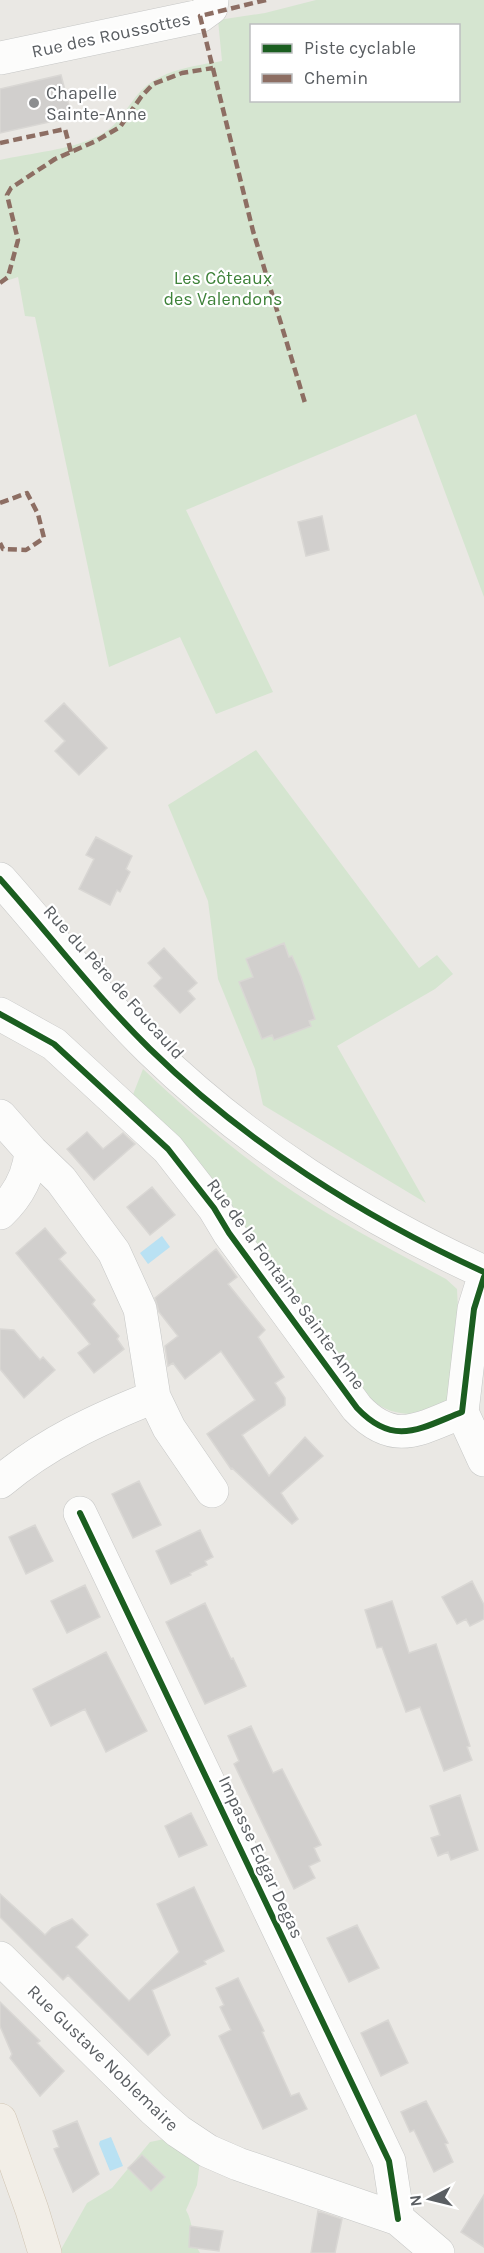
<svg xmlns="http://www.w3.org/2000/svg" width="484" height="2253" viewBox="0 0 484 2253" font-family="Karla,sans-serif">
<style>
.green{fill:#d5e5d0;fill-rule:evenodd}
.water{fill:#b9e1f3}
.building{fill:#d1cfcd;stroke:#d9d7d4;stroke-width:1.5}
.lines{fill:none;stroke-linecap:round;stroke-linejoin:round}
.minor-casing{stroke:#c6c7c6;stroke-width:34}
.major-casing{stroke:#d1c5b3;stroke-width:34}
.minor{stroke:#fcfcfb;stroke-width:33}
.major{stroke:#f2eee7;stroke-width:33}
.quiet{stroke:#8d6e63;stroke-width:4.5;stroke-dasharray:9 4.5;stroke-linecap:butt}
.cycleway-casing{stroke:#fff;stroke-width:10}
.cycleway{stroke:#1b5e20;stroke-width:6}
.poi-dot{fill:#8c8e90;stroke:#fff;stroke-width:2}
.labels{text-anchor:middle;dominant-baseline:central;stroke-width:4.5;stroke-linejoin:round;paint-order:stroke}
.street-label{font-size:18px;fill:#5a5e62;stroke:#fff}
.poi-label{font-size:18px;fill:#5a5e62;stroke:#fff;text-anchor:start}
.park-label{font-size:18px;fill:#3e8239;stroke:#fff}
</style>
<rect width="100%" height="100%" fill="#eae8e4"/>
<path class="green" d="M316 0H484V597L416 414 186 510 273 692 216 714 180 637 109 667 35 317 25 316 18 277 0 283V160C30 153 71 150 98 136 118 127 125 109 139 93 159 70 194 66 222 61L218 20 265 13ZM252 26H458V100H252Z
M256 750 419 968 437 955 453 974 435 989 337 1046 426 1203 263 1105 255 1069 218 979 208 901 168 805Z
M143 1069C185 1109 229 1146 276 1180 330 1218 388 1248 446 1279L457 1289 458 1309 451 1396C432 1419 395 1419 373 1401L285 1295 132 1097Z
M184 2135 200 2160 197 2185 186 2210C194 2224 191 2239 200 2253H59L87 2203 112 2188 150 2142Z"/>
<path class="water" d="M162 1236 170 1247 148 1264 140 1253Z
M111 2137 123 2166 110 2171 99 2144 100 2141Z"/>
<path class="building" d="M61 75 72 117 0 133V89Z
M322 516 329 550 306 556 298 522Z
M64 703 107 748 79 775 55 751 65 741 45 721Z
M96 837 132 856 126 869 130 872 120 892 117 890 110 905 79 889 94 859 86 855Z
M284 943 289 957 292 956 301 977 315 1019 309 1021 311 1026 274 1040 272 1035 262 1039 239 982 253 977 246 959Z
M164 948 197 983 188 991 195 999 180 1013 154 986 162 978 148 963Z
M87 1132 103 1149 123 1133 135 1144 94 1180 67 1149Z
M152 1187 175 1215 150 1235 127 1207Z
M45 1228 66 1253 59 1259 95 1300 92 1304 119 1336 117 1339 124 1349 94 1373 78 1353 90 1344 16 1253Z
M216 1249 237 1277 228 1284 265 1330 258 1337 284 1377 275 1383 285 1398V1405L242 1435 269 1476 305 1437 323 1456 281 1493 298 1519 292 1524 232 1468 231 1469 207 1434 255 1400 221 1351 185 1379 173 1363 168 1366 165 1346 178 1336 159 1312 155 1298Z
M0 1329 14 1330 40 1360 43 1357 55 1370 24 1398 0 1369Z
M139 1481 161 1525 133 1538 112 1494Z
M35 1525 53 1561 26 1574 9 1537Z
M200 1530 213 1557 205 1561 207 1565 190 1573 191 1575 171 1584 156 1551Z
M472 1581 484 1605V1619L470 1626 466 1619 457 1624 442 1597Z
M85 1585 100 1617 67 1633 51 1601Z
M392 1601 409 1653 436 1644 470 1746 467 1747 472 1760 444 1771 420 1707 406 1712 382 1647 377 1648 365 1610Z
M205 1603 231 1659 233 1658 246 1686 205 1704 166 1622Z
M106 1652 147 1731 106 1752 85 1709 51 1726 33 1689Z
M251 1726 273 1773 282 1769 321 1845 314 1848 320 1861 309 1866 315 1878 294 1889 234 1764 239 1761 228 1736Z
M460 1795 478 1850 451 1860 448 1852 438 1856 431 1838 440 1835 430 1806Z
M191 1813 207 1845 179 1857 165 1826Z
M194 1887 224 1951 204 1961 206 1964 152 1990 170 2035 148 2055 68 1975 63 1980 0 1917V1894L45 1935 52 1928 72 1919 88 1935 76 1947 129 2001 179 1952 157 1904Z
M357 1925 379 1968 349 1982 327 1938Z
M238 1978 264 2031 262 2032 291 2096 299 2093 307 2109 263 2129 219 2036 231 2030 220 2007 224 2005 216 1988Z
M0 2002 40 2041 37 2043 64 2071 40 2096 10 2058 12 2054 0 2026Z
M388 2020 408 2063 381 2076 361 2033Z
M426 2101 448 2143 445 2144 453 2162 434 2172 414 2130 410 2132 401 2112Z
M77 2121 99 2174 73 2192 54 2149 59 2147 53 2131Z
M142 2155 165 2177 151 2191 128 2168Z
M484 2195V2247L461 2232Z
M318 2211 342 2219 335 2253H311Z
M190 2226 223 2231 219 2251 189 2247Z"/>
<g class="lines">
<defs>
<path id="minor" d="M0 58 200 16 211 8 212 0
M0 879C50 935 96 996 150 1049 245 1142 363 1217 484 1272
M0 1014 54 1044 168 1149 214 1208 229 1233 357 1408C394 1447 419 1429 462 1412L474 1309 484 1277
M0 1116 31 1151 61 1180 114 1252 140 1309 154 1397C98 1419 46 1443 0 1482
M0 1213C18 1196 29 1176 31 1151
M154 1397 169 1428 212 1491
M462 1412 484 1460
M80 1513 389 2161 398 2219
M0 1958 153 2109 178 2131 208 2151 238 2164 398 2219 438 2253"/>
<path id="major" d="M0 2120 32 2210 45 2253"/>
</defs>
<use href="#minor" class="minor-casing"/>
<use href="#major" class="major-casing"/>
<use href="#minor" class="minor"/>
<use href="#major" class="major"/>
<path class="quiet" d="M266 0 200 16 253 231 305 403
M0 143 65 129 71 152
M0 283 8 277 18 240 7 195 11 188 55 159 96 141 120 127 141 97 153 84 182 73 213 68
M0 503 27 493 38 514 44 538 26 550 3 549 0 543"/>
<defs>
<path id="cycleway" d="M0 879C50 935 96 996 150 1049 245 1142 363 1217 484 1272
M0 1014 54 1044 168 1149 214 1208 229 1233 357 1408C394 1447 419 1429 462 1412L474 1309 484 1277
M80 1513 389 2161 398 2219"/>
</defs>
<use href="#cycleway" class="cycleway-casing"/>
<use href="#cycleway" class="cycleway"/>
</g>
<circle class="poi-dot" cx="34" cy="103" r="6"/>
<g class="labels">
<g class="street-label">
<text transform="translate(111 35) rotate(-12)">Rue des Roussottes</text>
<text transform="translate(114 982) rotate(48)">Rue du Père de Foucauld</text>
<text transform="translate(286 1284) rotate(54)">Rue de la Fontaine Sainte-Anne</text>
<text transform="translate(261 1857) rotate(65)">Impasse Edgar Degas</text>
<text transform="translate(103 2058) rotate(44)">Rue Gustave Noblemaire</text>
</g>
<g class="poi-label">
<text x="46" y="93">Chapelle<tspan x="46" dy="21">Sainte-Anne</tspan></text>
</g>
<g class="park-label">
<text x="223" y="278">Les Côteaux<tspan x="223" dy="21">des Valendons</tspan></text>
</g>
</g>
<rect x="250" y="24" width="210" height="78" fill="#ffffff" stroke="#bdbfc0" stroke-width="1.5"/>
<rect x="262" y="44" width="30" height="9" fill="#1b5e20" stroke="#bdbfc0" stroke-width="1.5"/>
<text x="304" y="54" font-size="18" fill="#5a5e62">Piste cyclable</text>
<rect x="262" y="74" width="30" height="9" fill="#8d6e63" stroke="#bdbfc0" stroke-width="1.5"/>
<text x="304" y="84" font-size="18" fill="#5a5e62">Chemin</text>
<g transform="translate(430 2199) rotate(263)" stroke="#ffffff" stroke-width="4.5" paint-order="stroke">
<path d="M0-4.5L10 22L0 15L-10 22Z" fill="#5a5e62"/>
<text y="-9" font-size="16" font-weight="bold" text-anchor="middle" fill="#5a5e62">N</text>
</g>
</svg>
